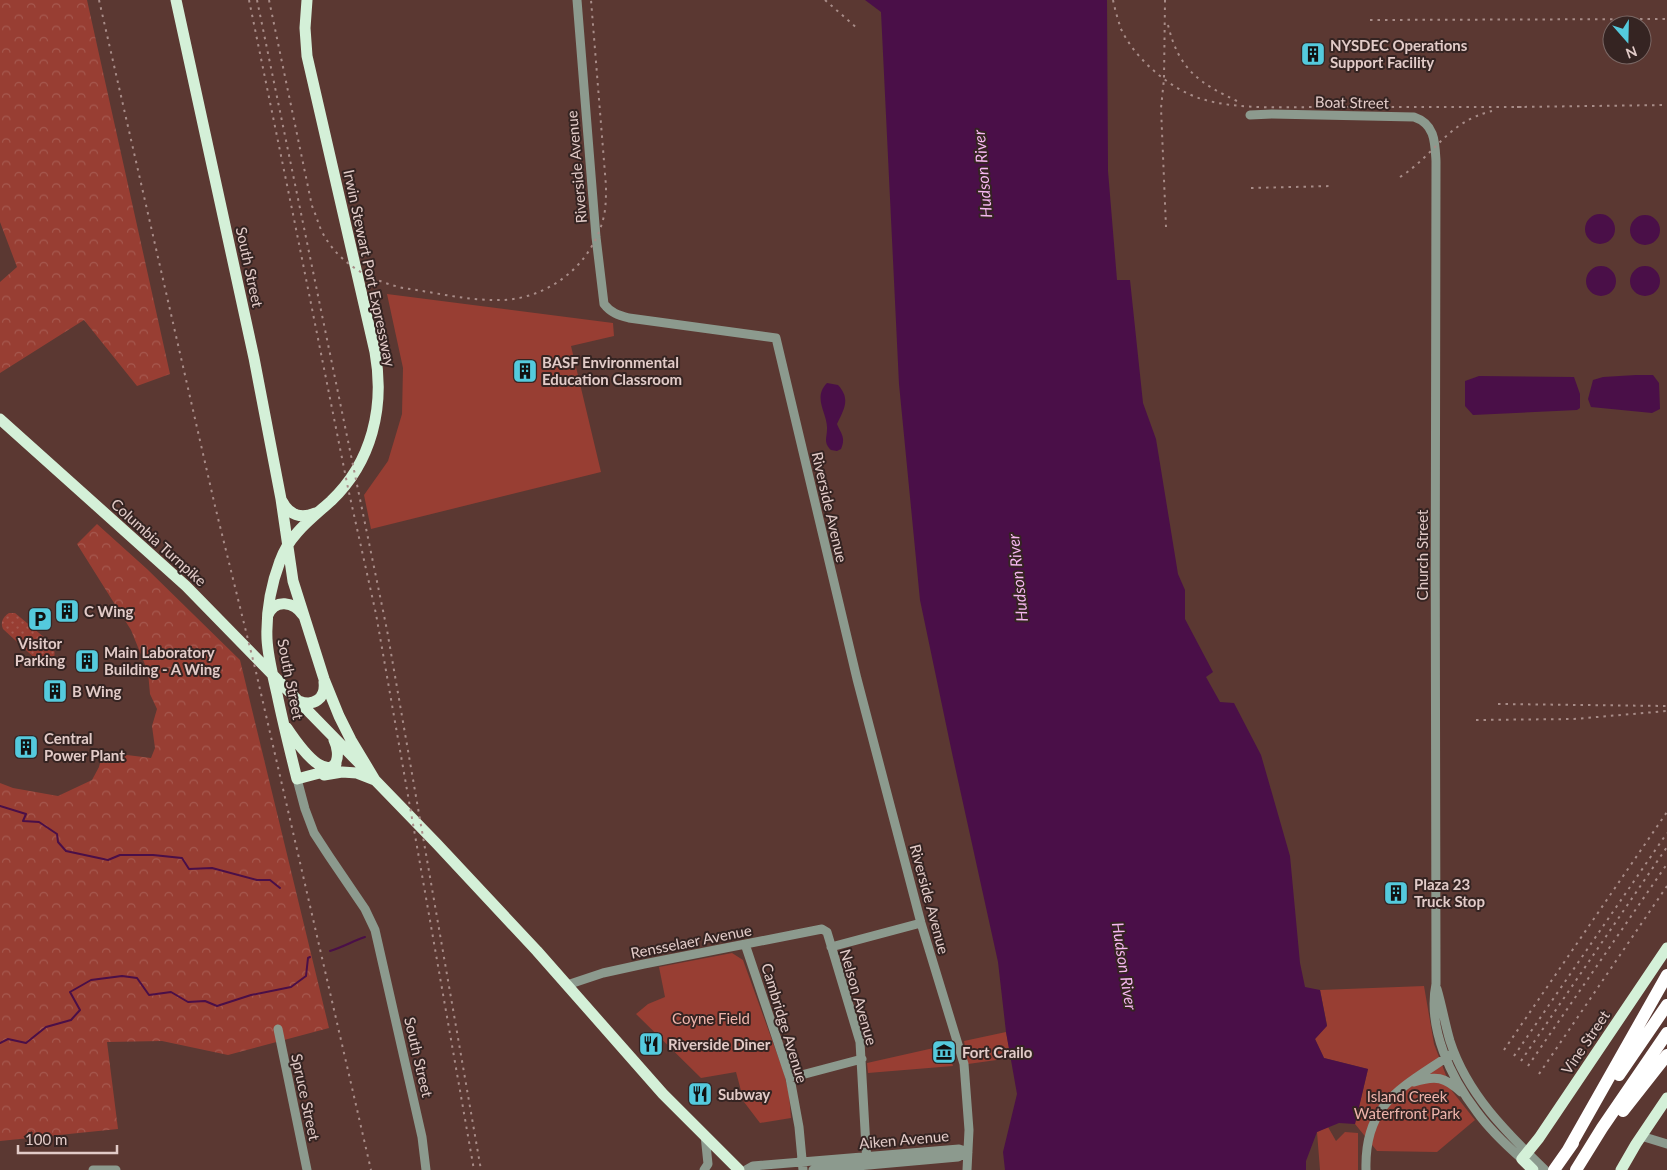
<svg xmlns="http://www.w3.org/2000/svg" width="1667" height="1170" viewBox="0 0 1667 1170" font-family="Lato,sans-serif">
<style>
.grass{fill:url(#grass-dots)}
.forest{fill:url(#forest-crowns)}
.park{fill:#983e33}
.water{fill:#4a0f48}
.lines{fill:none;stroke-linecap:round;stroke-linejoin:round}
.stream{stroke:#4a0f48;stroke-width:2}
.minor{stroke:#8c9a8e;stroke-width:9}
.major{stroke:#d4f0d8;stroke-width:11}
.highway{stroke:#fff;stroke-width:12}
.rail{stroke:#a88c88;stroke-width:2;stroke-dasharray:2.5 5;stroke-linecap:butt}
.labels{text-anchor:middle;dominant-baseline:central;stroke-width:4;stroke-linejoin:round;paint-order:stroke}
.poi-label{font-size:15px;font-weight:bold;fill:#e2cbc8;stroke:#352422;text-anchor:start}
.street-label{font-size:15px;fill:#e2cbc8;stroke:#352422}
.park-label{font-size:15px;fill:#eeb4ab;stroke:#352422}
.water-label{font-size:16px;font-style:italic;fill:#f6b7f0;stroke:#352422}
</style>
<defs>
<pattern id="grass-dots" width="8" height="8" patternUnits="userSpaceOnUse" patternTransform="scale(1.25)"><rect width="8" height="8" fill="#983e33"/><path d="M2 2h.1M6 6h.1" fill="none" stroke="#a6594f" stroke-width="1.8" stroke-linecap="round"/></pattern>
<pattern id="forest-crowns" width="20" height="18" patternUnits="userSpaceOnUse" patternTransform="scale(1.25)"><rect width="20" height="18" fill="#983e33"/><path d="M2 6a3 3 0 1 1 6 0M12 15a3 3 0 1 1 6 0" fill="none" stroke="#a6594f"/></pattern>
</defs>
<rect width="100%" height="100%" fill="#5b3832"/>
<path class="grass" d="M9 613H15L51 643C57 653 56 660 45 664L40 663 3 629C0 622 3 617 9 613Z"/>
<path class="forest" d="M0 0H87L170 374 137 386 84 320 0 373V282L17 267 0 222Z
M97 524 147 569 240 660 329 1028 228 1055 162 1041 107 1042 118 1129 0 1141V783L13 788 58 796 92 780 99 767 103 752 151 758 155 748 152 726 157 709 150 694 148 672 131 630 77 544Z"/>
<path class="park" d="M387 294 613 323 614 336 571 346 601 472 371 529 364 495 388 461 402 414 403 368Z
M732 953 743 960 784 1073 789 1094 791 1118 760 1123 744 1102 736 1072 701 1078 636 1014 648 1004 665 997 659 967Z
M1424 986 1434 1044 1452 1091 1475 1120 1437 1152 1377 1151 1355 1124 1368 1069 1324 1058 1315 1039 1327 1025 1320 990Z
M1006 1032 1011 1058 968 1064 964 1041Z
M947 1045 953 1066 868 1073 867 1063Z
M1328 1127 1336 1141 1345 1132 1358 1133V1170H1320L1317 1132Z"/>
<path class="water" d="M865 0H1107L1108 171 1117 280H1130L1143 403 1156 439 1178 574 1185 590V619L1213 672 1206 677 1220 702 1234 703 1261 755 1290 856 1300 963 1305 987 1320 990 1327 1026 1315 1039 1324 1058 1368 1069 1355 1124 1339 1123 1317 1132 1306 1161V1170H1005L1003 1152 1017 1094 1006 1032 998 962 952 753 920 600 899 384 881 12Z
M1585 229a15 15 0 1 1 30 0a15 15 0 1 1-30 0Z
M1630 230a15 15 0 1 1 30 0a15 15 0 1 1-30 0Z
M1586 281a15 15 0 1 1 30 0a15 15 0 1 1-30 0Z
M1630 281a15 15 0 1 1 30 0a15 15 0 1 1-30 0Z
M1636 375H1653L1659 383 1660 409 1652 413 1591 407 1588 399 1593 380 1603 377Z
M1479 376 1574 377 1580 394V408L1577 410 1473 415 1465 406V381Z
M827 383 838 385C851 399 844 409 837 424 841 434 846 437 841 449L837 451 831 450C823 442 827 438 827 429 828 414 812 398 827 383Z"/>
<g class="lines">
<path class="stream" d="M0 806 26 814 23 821 39 822 57 834 58 842 66 851 108 860 120 855H153L182 858 189 869 212 868 257 880H270L280 888
M330 951C343 947 353 941 365 937
M0 1043 8 1039 26 1043 46 1027 71 1020 80 1010 70 992 91 980 122 976 137 978 149 995 171 992 188 1002 205 1001 217 1006 251 995 291 987 306 976 308 958 310 957"/>
<path class="minor" d="M577 0 596 237 604 304C611 313 618 315 629 318L776 338 857 679 921 923 964 1064 969 1130 967 1170
M1250 115 1272 114 1414 117C1435 124 1435 142 1436 161 1434 435 1436 710 1436 984 1427 1028 1451 1078 1477 1112 1490 1130 1506 1145 1522 1159
M297 779 305 809 314 833 329 856 365 909 375 930 422 1137 426 1170
M745 944 790 1078 799 1127 803 1170
M831 947 921 923
M567 985 603 973 644 964 822 929 827 932 860 1042 867 1165
M1437 989C1442 1006 1445 1024 1450 1041 1467 1094 1507 1133 1545 1170
M278 1029 307 1170
M790 1078 862 1059
M1414 1082C1436 1075 1445 1077 1461 1092
M1641 1136 1667 1144
M93 1170H116
M704 1170 708 1164 705 1135
M746 1170 753 1166 959 1149 968 1152
M813 1170 958 1157 968 1152
M1366 1170C1364 1103 1402 1088 1450 1055"/>
<path class="major" d="M176 0 254 358 281 499 293 581 324 679 339 716 351 740 375 780 437 844 537 951 663 1094 739 1170
M307 0 305 28 307 56 375 352C385 407 372 462 331 501 311 519 289 535 280 561 271 585 266 613 267 639 268 658 273 676 277 694 283 723 290 751 297 779L327 771 336 764
M0 419 186 586 360 764
M282 501C289 515 301 519 315 513
M268 615C275 598 294 602 303 615
M299 701C314 707 326 698 324 682
M287 728C295 740 306 756 318 764 338 776 341 754 334 740
M324 775 342 772 357 773 375 780
M1533 1170 1522 1159 1539 1138 1667 948
M1621 1170 1636 1144 1667 1098"/>
<path class="highway" d="M1619 1075 1667 1005
M1623 1111 1667 1055
M1568 1150 1667 975
M1554 1170 1573 1143
M1576 1170 1602 1128 1667 1033"/>
<path class="rail" d="M99 0 215 506 256 672 371 1170
M249 0 294 219 348 488 376 614 474 1170
M257 0 387 630 481 1170
M269 0 312 206C316 215 318 223 322 232 339 264 369 280 403 288 433 292 464 300 494 300 545 302 592 267 604 216 606 206 606 196 606 186L591 0
M825 0 858 29
M1113 0C1115 10 1118 20 1121 29 1135 59 1171 90 1202 99 1237 110 1286 107 1323 107 1390 107 1456 107 1523 107
M1165 0 1164 79 1161 108 1166 227
M1370 20 1667 19
M1168 25C1179 70 1199 83 1239 102
M1517 107 1667 105
M1400 177C1436 154 1447 122 1492 111
M1251 188 1331 186
M1498 704 1667 706
M1476 720 1574 719 1667 711
M1504 1050 1667 812
M1514 1056 1667 833
M1521 1061 1667 847
M1528 1066 1667 864
M1539 1074 1667 886"/>
</g>
<defs>
<symbol id="building-square" viewBox="-11 -11 22 22"><rect x="-9" y="-9" width="18" height="18" rx="4" fill="#54cadd" stroke="#352422"/><path d="M-4-6H4V6H1V3H-1V6H-4ZM-2.5-4.3h1.7v1.8h-1.7ZM.8-4.3h1.7v1.8H.8ZM-2.5-1h1.7V.8h-1.7ZM.8-1h1.7V.8H.8Z" fill="#111"/></symbol>
<symbol id="parking-square" viewBox="-11 -11 22 22"><rect x="-9" y="-9" width="18" height="18" rx="4" fill="#54cadd" stroke="#352422"/><path d="M-3.5-5.5H1a3.5 3.5 0 0 1 0 7H-1V5.5H-3.5ZM-1-3.4V-.6H.8a1.4 1.4 0 0 0 0-2.8Z" fill="#111"/></symbol>
<symbol id="restaurant-square" viewBox="-11 -11 22 22"><rect x="-9" y="-9" width="18" height="18" rx="4" fill="#54cadd" stroke="#352422"/><path d="M-5-6h1v4h1v-4h1v4h1v-4h1v5L-1.5 .5V6h-2V.5L-5-1ZM5-6V6H3V1.5H1.5Q1.5-4 5-6Z" fill="#111"/></symbol>
<symbol id="museum-square" viewBox="-11 -11 22 22"><rect x="-9" y="-9" width="18" height="18" rx="4" fill="#54cadd" stroke="#352422"/><path d="M0-6L6-3V-2H-6V-3ZM-5-1h2V3h-2ZM-1-1h2V3h-2ZM3-1h2V3H3ZM-6 4H6V6H-6Z" fill="#111"/></symbol>
</defs>
<g fill-rule="evenodd">
<use href="#building-square" x="1299" y="40" width="28" height="28"/>
<use href="#building-square" x="511" y="357" width="28" height="28"/>
<use href="#building-square" x="53" y="597" width="28" height="28"/>
<use href="#parking-square" x="26" y="605" width="28" height="28"/>
<use href="#building-square" x="73" y="647" width="28" height="28"/>
<use href="#building-square" x="41" y="677" width="28" height="28"/>
<use href="#building-square" x="12" y="733" width="28" height="28"/>
<use href="#building-square" x="1382" y="879" width="28" height="28"/>
<use href="#restaurant-square" x="637" y="1030" width="28" height="28"/>
<use href="#museum-square" x="930" y="1038" width="28" height="28"/>
<use href="#restaurant-square" x="686" y="1080" width="28" height="28"/>
</g>
<g class="labels">
<g class="poi-label">
<text x="1330" y="45">NYSDEC Operations<tspan x="1330" dy="17">Support Facility</tspan></text>
<text x="542" y="362">BASF Environmental<tspan x="542" dy="17">Education Classroom</tspan></text>
<text x="84" y="611">C Wing</text>
<text x="40" y="643" text-anchor="middle">Visitor<tspan x="40" dy="17">Parking</tspan></text>
<text x="104" y="652">Main Laboratory<tspan x="104" dy="17">Building - A Wing</tspan></text>
<text x="72" y="691">B Wing</text>
<text x="44" y="738">Central<tspan x="44" dy="17">Power Plant</tspan></text>
<text x="1414" y="884">Plaza 23<tspan x="1414" dy="17">Truck Stop</tspan></text>
<text x="668" y="1044">Riverside Diner</text>
<text x="962" y="1052">Fort Crailo</text>
<text x="718" y="1094">Subway</text>
</g>
<g class="street-label">
<text transform="translate(1352 102) rotate(1)">Boat Street</text>
<text transform="translate(576 167) rotate(-95)">Riverside Avenue</text>
<text transform="translate(250 267) rotate(78)">South Street</text>
<text transform="translate(370 268) rotate(78)">Irwin Stewart Port Expressway</text>
<text transform="translate(830 507) rotate(77)">Riverside Avenue</text>
<text transform="translate(159 542) rotate(42)">Columbia Turnpike</text>
<text transform="translate(1422 555) rotate(-90)">Church Street</text>
<text transform="translate(291 679) rotate(79)">South Street</text>
<text transform="translate(930 899) rotate(75)">Riverside Avenue</text>
<text transform="translate(691 941) rotate(-11)">Rensselaer Avenue</text>
<text transform="translate(859 997) rotate(74)">Nelson Avenue</text>
<text transform="translate(785 1023) rotate(73)">Cambridge Avenue</text>
<text transform="translate(1585 1042) rotate(-56)">Vine Street</text>
<text transform="translate(419 1057) rotate(77)">South Street</text>
<text transform="translate(306 1097) rotate(78)">Spruce Street</text>
<text transform="translate(904 1139) rotate(-5)">Aiken Avenue</text>
</g>
<g class="park-label">
<text x="711" y="1018">Coyne Field</text>
<text x="1407" y="1096">Island Creek<tspan x="1407" dy="17">Waterfront Park</tspan></text>
</g>
<g class="water-label">
<text transform="translate(982 174) rotate(-95)">Hudson River</text>
<text transform="translate(1017 578) rotate(-96)">Hudson River</text>
<text transform="translate(1125 966) rotate(81)">Hudson River</text>
</g>
</g>
<g transform="translate(1627 40) rotate(160)"><circle r="24" fill="#352422" stroke="#7a6764"/>
<path d="M0-4L9 19L0 12L-9 19Z" fill="#54cadd"/>
<text y="-8" font-size="14" font-weight="bold" text-anchor="middle" fill="#e2cbc8">N</text>
</g>
<path d="M18 1145v8h99v-8" fill="none" stroke="#e2cbc8" stroke-width="2.5"/>
<text x="25" y="1145" font-size="15" fill="#e2cbc8" stroke="#352422" stroke-width="4" paint-order="stroke">100 m</text>
</svg>
